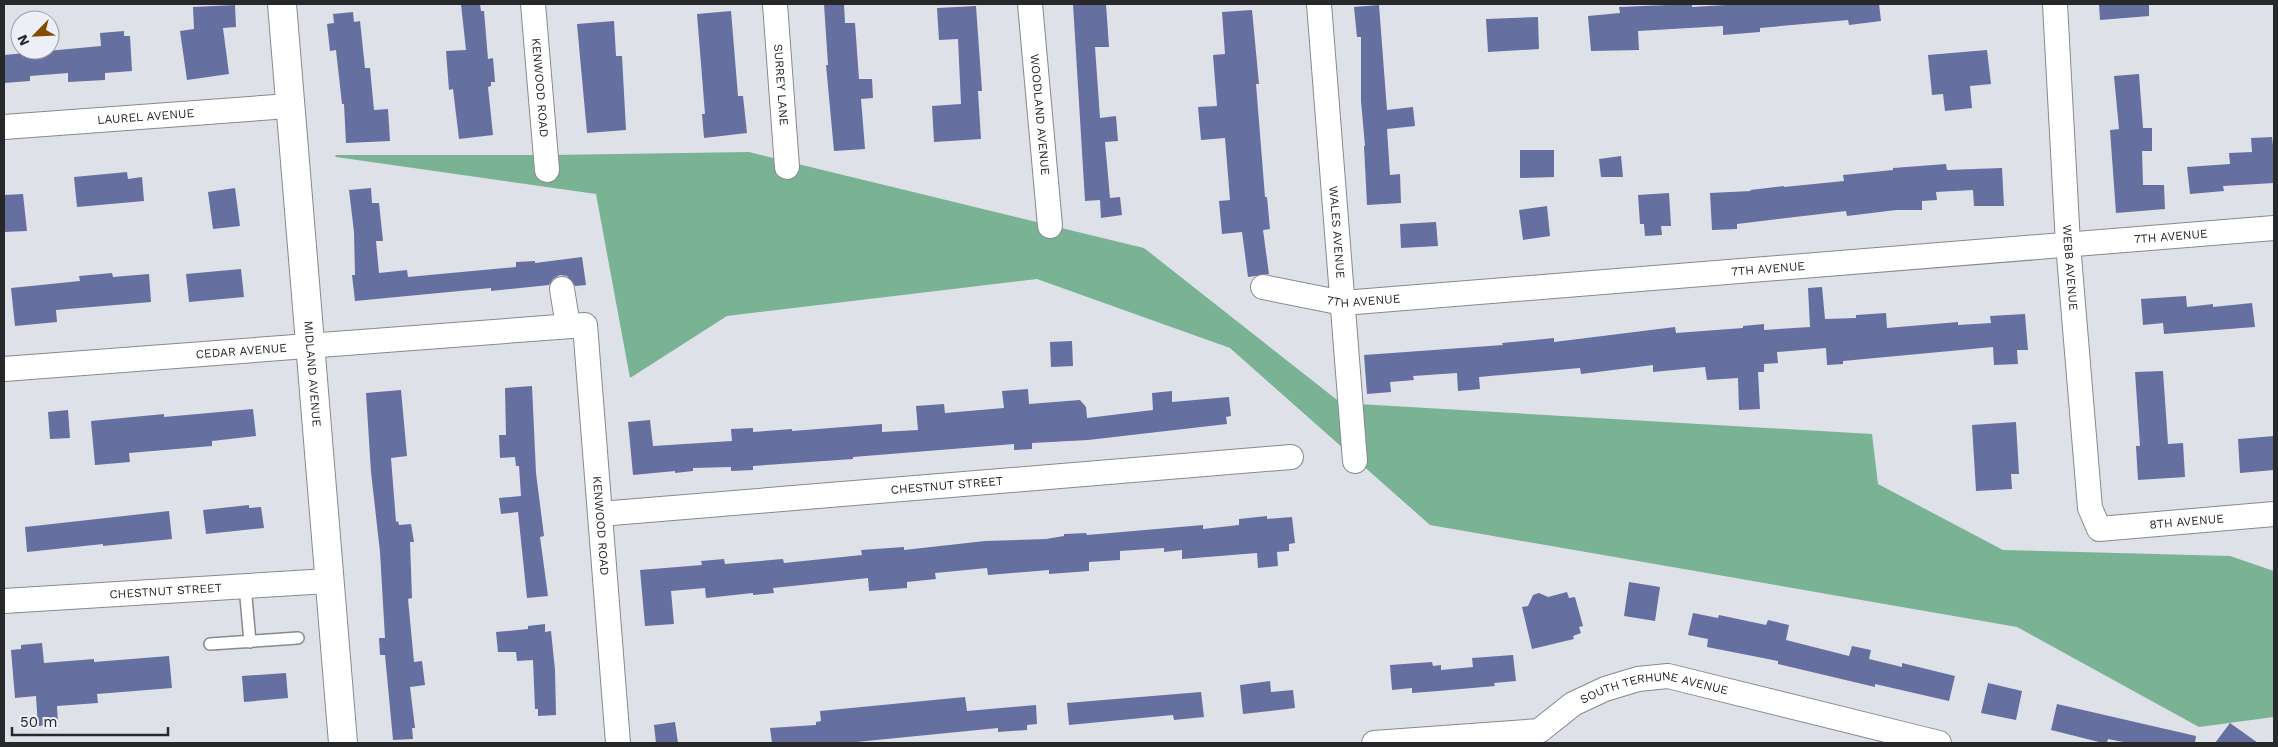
<svg xmlns="http://www.w3.org/2000/svg" width="2278" height="747" viewBox="0 0 2278 747" font-family="'Work Sans',sans-serif">
<style>
.forest{fill:#7ab393}
.building{fill:#656fa0}
.lines{fill:none;stroke-linecap:round;stroke-linejoin:round}
.lane-casing{stroke:#87898f;stroke-width:14}
.street-casing{stroke:#87898f;stroke-width:26}
.secondary-casing{stroke:#87898f;stroke-width:30}
.lane{stroke:#fff;stroke-width:11}
.street{stroke:#fff;stroke-width:24}
.secondary{stroke:#fff;stroke-width:28}
.labels{text-anchor:middle;dominant-baseline:central;stroke-width:4;stroke-linejoin:round;paint-order:stroke}
.street-label{font-size:12px;fill:#27282a;stroke:#edeff6}
</style>
<rect width="100%" height="100%" fill="#dfe1e9"/>
<path class="forest" d="M749 152 1144 248 1341 403 1872 434 1878 484 2003 550 2230 556 2274 571V717L2199 727 2017 627 1430 525 1230 348 1037 279 727 316 630 378 596 194 336 157 335 155H552Z"/>
<path class="building" d="M461 4H480L481 11H484L488 59 493 58 495 82H491V86L488 87 493 135 459 139 453 89 449 90 446 51 466 50Z
M824 4H844L845 23H855L859 79H872L873 98 861 99 865 149 834 151 826 65H828Z
M1073 4H1106L1109 47H1095L1100 118 1116 116 1118 141 1105 142 1110 198 1120 197 1122 215 1101 218 1100 200 1085 201Z
M1692 4V7L1743 4H1879L1881 21 1849 25 1848 20 1760 28V32L1723 35V26L1638 31 1639 50 1591 51 1588 16 1620 13 1619 7Z
M2099 4H2149V16L2100 20Z
M235 5 236 27 223 28 229 74 187 80 180 31 194 29 193 7Z
M1379 5 1387 110 1413 107 1415 126 1387 129 1390 175 1400 174 1401 203 1367 205 1364 146H1365L1361 101V37H1357L1354 7Z
M976 6 982 91H978L981 139 934 142 932 106 961 104 958 39 939 40 937 8Z
M1252 10 1259 84H1256L1265 197H1267L1270 229 1263 230 1269 274 1248 277 1242 232 1222 234 1219 201 1230 200 1225 138 1201 140 1198 107 1217 106 1213 55 1225 54 1222 12Z
M731 11 738 96H743L747 133 704 138 702 114H705L697 14Z
M353 12 354 22 360 21 365 68H370L374 110 388 109 390 141 346 143 344 104H342L336 50 330 51 327 24 334 23 333 14Z
M1538 17 1539 49 1488 52 1486 19Z
M614 21 616 56H622L626 130 587 133 577 24Z
M124 31V36H130L132 71 105 73V80L68 82V73L30 76V81L4 83V55L101 46 100 33Z
M1987 50 1991 84 1970 86 1972 108 1945 111 1943 94 1932 95 1928 55Z
M2139 74 2143 128H2152V151H2142L2143 185H2164L2165 209 2116 213 2110 130 2119 129 2114 76Z
M2272 137 2274 154V183L2223 186 2224 191 2190 194 2187 167 2230 164 2229 153 2252 152 2251 138Z
M1520 150H1554V177L1520 178Z
M1621 156 1623 177H1601L1599 159Z
M1946 164 1947 170 2002 168 2004 206H1974L1973 190 1936 192 1937 200 1922 201V210H1896L1847 216 1846 211 1737 224V229L1712 230 1710 193 1751 191 1750 190 1784 186V187L1844 181 1843 175 1893 170V168Z
M127 172 128 179 142 177 144 201 77 207 74 177Z
M235 188 240 226 213 229 208 192Z
M371 188 372 203H379L383 241H376L379 273 407 270 408 277 516 267V262L535 261V263L582 257 586 285 575 286 567 276 560 275 553 279 549 285 491 291V288L355 301 352 275H355L354 232 349 190Z
M1669 193 1671 226H1661L1662 235 1645 236 1644 224H1640L1638 195Z
M23 194 27 231 4 232V195Z
M1547 206 1550 236 1523 240 1519 210Z
M1436 222 1438 246 1401 248 1400 224Z
M241 269 244 297 189 302 186 274Z
M112 273 113 277 149 274 151 302 56 310 57 322 15 326 11 288 80 281 79 276Z
M1822 287 1825 319 1856 318V315L1886 313 1887 328 1958 322V325L1991 323 1990 316 2025 314 2028 350H2017L2018 364 1994 365 1993 347 1843 361V364L1827 365 1826 348 1777 352 1778 363 1764 364V372H1758L1760 409 1739 410 1738 378 1707 380 1705 367 1653 372V365L1581 374 1580 368 1479 377 1480 389 1458 391 1457 373 1413 376 1414 380 1390 382 1391 392 1367 394 1364 355 1503 345 1502 343 1554 338V342L1675 327 1676 333 1743 328V326L1764 324V330L1810 327 1808 288Z
M2186 296 2187 307 2213 304V307L2252 303 2255 327 2164 334 2163 323 2143 325 2141 299Z
M1072 341 1073 366 1051 367 1050 342Z
M2163 371 2168 444 2183 443 2185 477 2138 480 2136 446H2140L2135 372Z
M532 386 536 473 544 536 540 537 548 596 527 598 518 512 501 514 499 498 521 496 519 466H516L515 457 500 458 499 435H506L505 388Z
M1028 389 1029 404 1080 400 1086 407 1087 418 1153 410 1152 393 1172 391V402L1229 397 1231 416 1226 417 1227 424 1088 440 1032 443V449L1014 450V444L853 457V459L753 466V470L731 471V467L693 468V471L675 473V471L633 475 628 422 650 420 653 446 732 441 731 429 753 428V432L792 429V431L882 424V432L918 430 916 406 944 404 945 413 1004 408 1002 391Z
M401 390 407 456 391 458 396 522 398 521 399 525 411 524 414 542H410L412 598 408 599 414 662 422 661 425 685 410 687 415 728H412L413 739 393 740 385 655H380L379 638H385L380 552 371 472 366 393Z
M253 409 256 436 212 441V446L129 453 130 462 95 465 91 421 164 414V417Z
M68 410 70 438 50 439 48 412Z
M2016 422 2019 474H2011L2012 489 1976 491 1972 425Z
M2274 436V470L2240 473 2238 439Z
M249 505V508L261 507 264 528 206 534 203 510Z
M169 511 172 539 103 546V544L27 552 25 527Z
M1267 516V519L1292 517 1295 543 1289 544V551L1277 552 1278 566 1258 568 1257 553 1182 559V550L1164 552V548L1120 551V560L1089 562V571L1049 574V570L988 575 987 568 935 573 936 579 907 582V588L869 591 868 578 773 588 774 593 753 595V593L706 598 705 588 671 591 674 624 645 626 640 570 702 565 701 561 724 559 725 564 783 559 784 563 862 555 861 550 904 547V550L985 541 1046 539 1064 536V534L1086 533 1087 535 1203 525V529L1239 525V519Z
M1629 582 1660 587 1655 621 1624 616Z
M1567 592 1569 598 1575 597 1583 626 1579 627 1581 633 1573 636 1574 639 1532 649 1522 607 1528 606 1533 595 1539 593 1548 597Z
M1693 613 1718 618 1719 615 1766 625 1768 620 1789 625 1786 640 1849 656 1852 646 1871 650 1869 659 1902 667V663L1955 676 1949 701 1875 684V687L1778 664V661L1707 647 1708 639 1688 635Z
M545 624V632L551 631 555 670 556 715 538 716V709H535L533 660 517 661 516 652H498L496 632 528 629V626Z
M42 643 44 663 94 659V662L169 656 172 688 97 694 98 703 57 706 58 724 38 726 36 696 15 698 11 650 21 649V645Z
M1513 655 1516 681 1494 683 1495 686 1438 691 1412 693V688L1392 690 1390 665 1432 662 1433 666 1441 665V670L1473 667 1472 658Z
M286 673 288 698 244 702 242 676Z
M1270 681 1271 692 1293 690 1295 708 1243 714 1240 685Z
M1988 683 2022 691 2016 720 1981 713Z
M1201 692 1204 717 1174 720 1173 715 1069 725 1067 703Z
M965 697 967 711 1036 705 1037 724 1027 725V730L998 732V728L846 743H772L770 728 816 725V722L821 721 820 711Z
M2057 704 2196 736 2195 743H2128L2108 739 2107 743H2103L2051 730Z
M675 722 678 743H656L654 725Z
M2230 723 2258 743H2215Z"/>
<g class="lines">
<defs>
<path id="lane" d="M245 586 250 642
M210 644 298 638"/>
<g id="street">
<path id="s1" d="M533 4 547 170"/>
<path id="s2" d="M775 4 787 167"/>
<path id="s3" d="M1030 4 1050 226"/>
<path id="s4" d="M1319 4 1355 461"/>
<path id="s5" d="M2055 4 2068 244 2090 508 2099 529 2274 514"/>
<path id="s6" d="M4 127 289 106"/>
<path id="s7" d="M1263 287 1343 303 2274 228"/>
<path d="M562 289 568 326"/>
<path id="s8" d="M4 369 585 325 618 743"/>
<path id="s9" d="M600 514 1291 457"/>
<path id="s10" d="M4 601 328 581"/>
<path id="s11" d="M1374 743 1539 731 1573 704 1605 689 1638 679 1668 676 1939 743"/>
</g>
<g id="secondary">
<path id="s12" d="M282 4 343 743"/>
</g>
</defs>
<use href="#lane" class="lane-casing"/>
<use href="#street" class="street-casing"/>
<use href="#secondary" class="secondary-casing"/>
<use href="#lane" class="lane"/>
<use href="#street" class="street"/>
<use href="#secondary" class="secondary"/>
</g>
<g class="labels">
<g class="street-label">
<text stroke="none"><textPath href="#s2" startOffset="81">SURREY LANE</textPath></text>
<text stroke="none"><textPath href="#s1" startOffset="84">KENWOOD ROAD</textPath></text>
<text stroke="none"><textPath href="#s3" startOffset="111">WOODLAND AVENUE</textPath></text>
<text stroke="none"><textPath href="#s6" startOffset="142">LAUREL AVENUE</textPath></text>
<text stroke="none"><textPath href="#s4" startOffset="229">WALES AVENUE</textPath></text>
<text stroke="none"><textPath href="#s7" startOffset="912">7TH AVENUE</textPath></text>
<text stroke="none"><textPath href="#s5" startOffset="264">WEBB AVENUE</textPath></text>
<text stroke="none"><textPath href="#s7" startOffset="508">7TH AVENUE</textPath></text>
<text stroke="none"><textPath href="#s7" startOffset="102">7TH AVENUE</textPath></text>
<text stroke="none"><textPath href="#s8" startOffset="238">CEDAR AVENUE</textPath></text>
<text stroke="none"><textPath href="#s12" startOffset="371">MIDLAND AVENUE</textPath></text>
<text stroke="none"><textPath href="#s9" startOffset="348">CHESTNUT STREET</textPath></text>
<text stroke="none"><textPath href="#s5" startOffset="616">8TH AVENUE</textPath></text>
<text stroke="none"><textPath href="#s8" startOffset="784">KENWOOD ROAD</textPath></text>
<text stroke="none"><textPath href="#s10" startOffset="162">CHESTNUT STREET</textPath></text>
<text stroke="none"><textPath href="#s11" startOffset="294">SOUTH TERHUNE AVENUE</textPath></text>
</g>
</g>
<rect width="2278" height="747" fill="none" stroke="#27282a" stroke-width="10"/>
<g transform="translate(35 35) rotate(246)"><circle r="24" fill="#edeff6" stroke="#9e9fa4"/>
<path d="M0-4L9 19L0 12L-9 19Z" fill="#844a00"/>
<text y="-8" font-size="14" font-weight="bold" text-anchor="middle" fill="#27282a">N</text>
</g>
<path d="M12 727v8h156v-8" fill="none" stroke="#27282a" stroke-width="2.5"/>
<text x="20" y="727" font-size="15" fill="#27282a" stroke="#edeff6" stroke-width="4" paint-order="stroke">50 m</text>
</svg>
